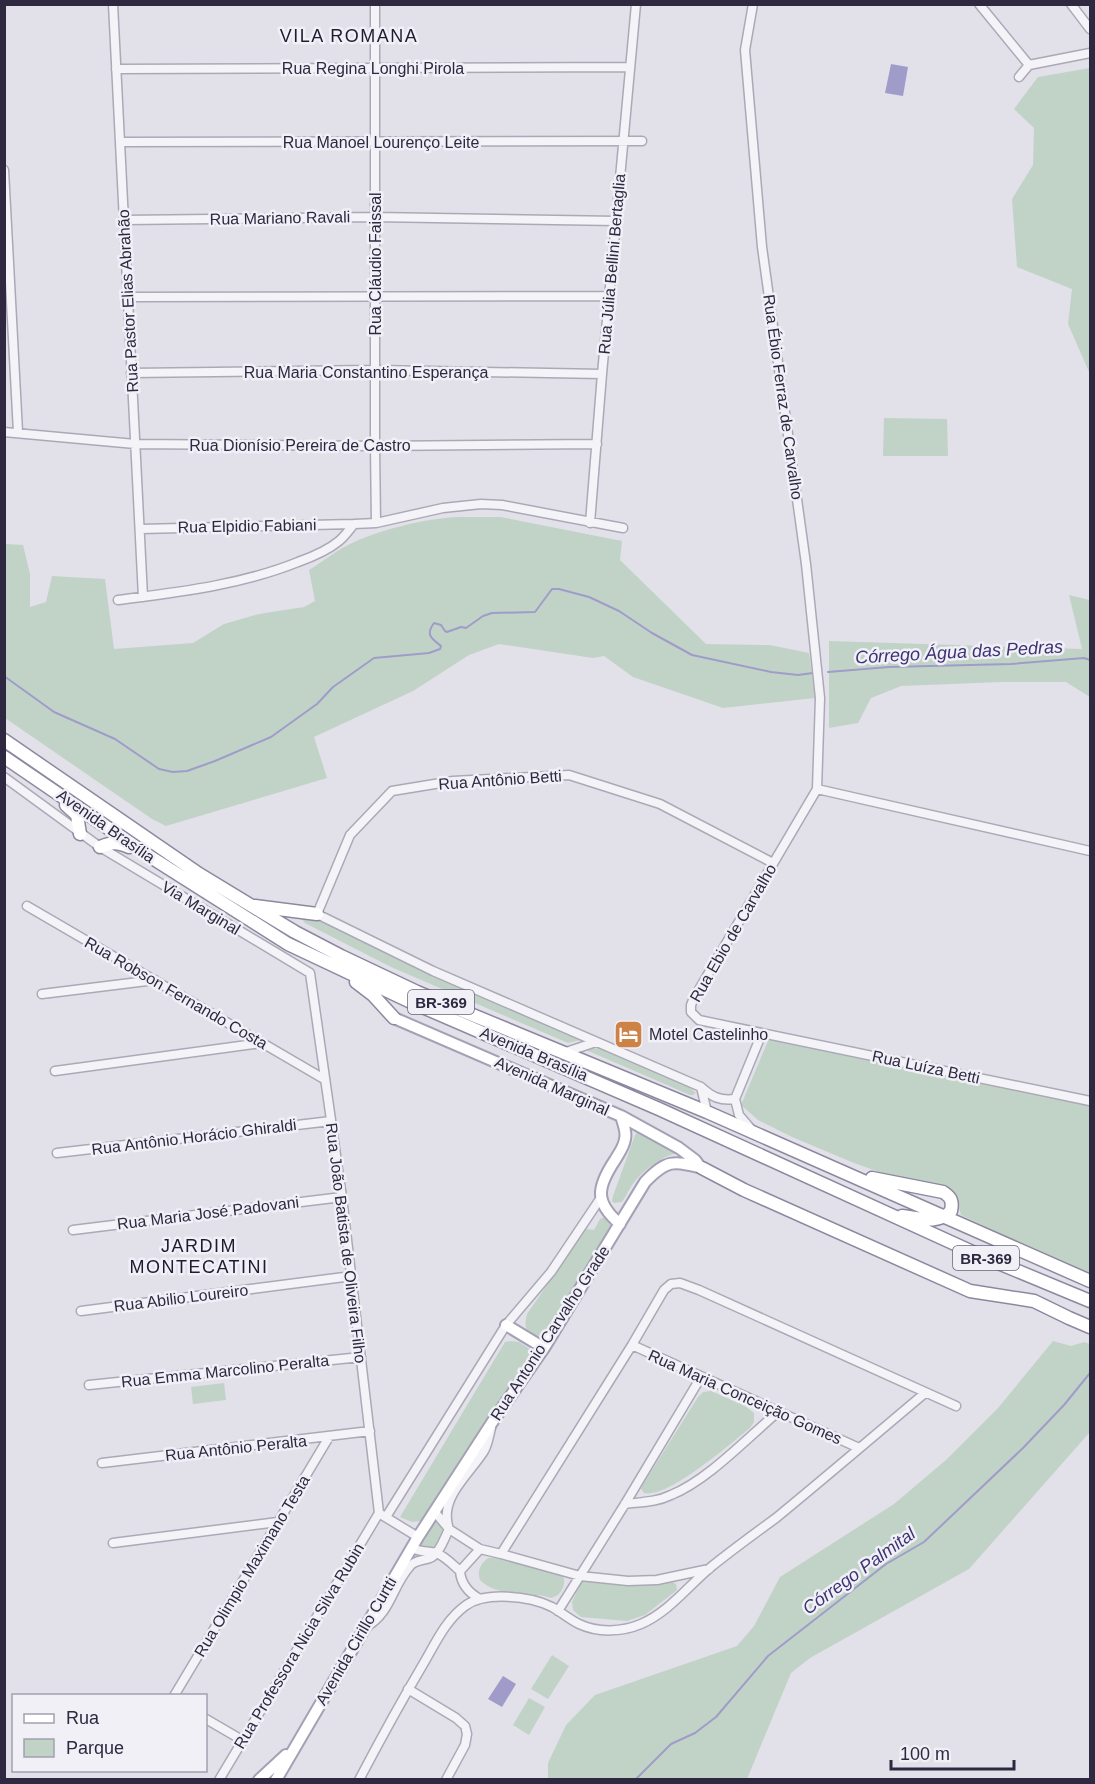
<svg xmlns="http://www.w3.org/2000/svg" width="1095" height="1784" viewBox="0 0 1095 1784" font-family="Helvetica,sans-serif">
<style>
.green{fill:#c1d3c7}
.water{fill:#a09cc9}
.lines{fill:none;stroke-linecap:round;stroke-linejoin:round}
.stream{stroke:#a09cc9;stroke-width:2}
.minor-casing{stroke:#aca9b7;stroke-width:11}
.major-casing{stroke:#a4a0b5;stroke-width:14}
.highway-casing{stroke:#8d88a0;stroke-width:15}
.minor{stroke:#f4f3f7;stroke-width:8}
.major{stroke:#fff;stroke-width:10}
.highway{stroke:#fff;stroke-width:12}
.labels{text-anchor:middle;dominant-baseline:central;stroke-width:5;stroke-linejoin:round;paint-order:stroke}
.shield{fill:#f1f0f7;stroke:#686578;stroke-width:1.5}
.shield-label{font-size:15px;font-weight:bold;fill:#2e2941}
.street-label{font-size:16px;fill:#2e2941;stroke:#f1f0f7}
.poi-label{font-size:16px;fill:#2e2941;stroke:#f1f0f7;text-anchor:start}
.neighbourhood-label{font-size:18px;letter-spacing:1.5px;fill:#211b31;stroke:#f1f0f7}
.water-label{font-size:18px;font-style:italic;fill:#3d3374;stroke:#f1f0f7}
</style>
<rect width="100%" height="100%" fill="#e2e0e9"/>
<path class="green" d="M1090 68V374L1068 324 1072 289 1017 267 1012 199 1033 165 1034 128 1014 109 1038 77Z
M884 418 947 419 948 456H883Z
M457 517H501L622 541 620 560 706 644 770 645 809 653 815 698 723 708 633 677 604 656 593 658 499 644 469 655 413 691 314 737 327 778 166 826 152 819 5 718V540L6 544 23 545 30 574V607L46 602 52 576 105 579 114 649 193 643 224 624 259 614 304 607 315 601 309 570C322 562 334 552 348 545 378 530 423 519 457 517Z
M1069 595 1090 600V697L1066 682H1002L901 686 871 698 858 723 829 728V641L1082 649Z
M301 918 313 919 329 925 465 989 581 1040 568 1043 391 967 305 923Z
M770 1036 1090 1103V1276L961 1215 957 1200 854 1163 792 1137 758 1120 741 1105Z
M598 1048 688 1086 696 1093 693 1095H690L586 1050Z
M639 1130 677 1153C661 1157 646 1168 635 1181 630 1187 627 1195 622 1202L614 1203 612 1201 613 1196 635 1135Z
M605 1217 610 1220V1226L594 1261 550 1330 538 1337C525 1336 524 1325 527 1314L586 1229 594 1230 600 1219Z
M511 1341 519 1342 536 1353 493 1421 447 1480 421 1521 412 1522 400 1517 505 1342Z
M1053 1341 1071 1346 1084 1342 1090 1344V1432L969 1569 810 1658 791 1673 747 1779H548V1763L566 1725 595 1695 737 1646 754 1626 780 1577 894 1504 946 1460 998 1408Z
M224 1383 226 1400 193 1404 191 1387Z
M711 1391 745 1406 754 1413V1422L750 1428C731 1443 668 1499 644 1493L641 1489 642 1486 698 1397 703 1392Z
M436 1519C445 1531 446 1538 434 1548L421 1546 420 1545Z
M488 1558H494L562 1575 564 1579C565 1588 560 1596 551 1598 529 1591 498 1598 480 1580 477 1571 480 1564 488 1558Z
M585 1580 672 1582 676 1584 677 1590 645 1615 627 1621 581 1617 573 1610 572 1602 581 1583Z
M552 1655 569 1666 548 1699 531 1689Z
M529 1698 545 1707 529 1735 513 1725Z"/>
<path class="water" d="M891 64 908 67 903 96 885 93Z
M503 1676 516 1684 502 1707 488 1699Z"/>
<g class="lines">
<path class="stream" d="M828 672 889 667 1011 664 1084 658 1090 660
M4 676 54 712 115 739 159 769 173 772 187 771 215 761 271 737 317 704 333 687 374 658 429 653 440 649 441 646C432 639 425 635 434 623L441 625 445 631 447 632 461 627 466 628 483 616 492 613 535 612 552 589H559L589 597 619 611 652 633 692 655 771 672 798 675 813 673
M635 1780 671 1744 695 1733 716 1717 768 1656 886 1564 924 1542 1023 1448 1064 1405 1090 1373"/>
<defs>
<path id="minor" d="M113 4 143 597
M375 4V446L376 523
M753 4 745 50 762 247 806 564 820 698 817 789 694 998 691 1005V1012L699 1020 1090 1101
M979 4 1029 65
M1071 4 1090 29
M116 69 630 67
M1019 77 1029 65 1090 53
M120 142 642 141
M4 170 18 432
M124 220 375 217 617 221
M128 297 610 296
M131 373 375 370 602 374
M4 432 135 444 375 446 597 444
M590 523 602 374 636 4
M140 529 354 524
M118 600C179 592 241 585 298 562 312 557 327 551 339 541 345 536 349 530 354 524L376 523 443 508 481 504 502 505 623 528
M4 777 100 847 310 973 342 1197 379 1513
M817 789 1090 851
M27 906 324 1079
M42 994 155 980
M563 1053 596 1042
M55 1071 262 1043
M701 1087 707 1112
M735 1099C720 1101 712 1097 701 1087L433 971 317 914 350 835 392 791 453 781 569 775 660 804 773 863
M752 1130 739 1115 735 1099 762 1033
M57 1153 331 1121
M73 1230 342 1197
M81 1311 352 1276
M632 1345 859 1448
M89 1385 361 1357
M102 1463 370 1431
M625 1504C641 1502 657 1502 671 1495 708 1480 747 1438 778 1412
M434 1511 449 1529 480 1549 501 1554 580 1576 628 1581 657 1580 709 1569
M382 1515 418 1537
M386 1517 506 1325 551 1272 600 1199
M113 1543 278 1522
M411 1548C420 1552 428 1551 436 1553 445 1556 453 1565 460 1571 461 1584 469 1593 480 1599
M501 1554 632 1345 664 1290 671 1284 680 1283 699 1290 956 1406
M460 1571 480 1549
M558 1611 625 1504 701 1377
M366 1627C391 1613 392 1586 410 1566 416 1559 425 1561 432 1557 440 1552 445 1537 449 1529 438 1498 469 1475 484 1451 488 1444 489 1436 491 1428
M408 1689 456 1718 465 1726 467 1734 465 1745 446 1780
M174 1696 329 1437
M206 1719 242 1740
M219 1780 379 1513
M359 1780C380 1740 402 1700 425 1661 436 1642 446 1620 465 1606 485 1591 530 1596 552 1607 561 1612 569 1619 579 1624 598 1633 622 1632 641 1624 669 1612 688 1586 711 1567 732 1550 754 1534 776 1518 826 1477 875 1435 925 1393"/>
<path id="major" d="M394 1018 621 1116 679 1148 695 1160 701 1168
M620 1224C594 1202 597 1187 615 1160 619 1153 624 1147 625 1139 627 1132 623 1123 621 1116
M506 1325 544 1348
M259 1780 286 1755
M276 1780 418 1537 493 1421 544 1348 645 1182C666 1160 673 1160 702 1168"/>
<path id="highway" d="M4 740 199 874 295 932 341 956 417 992 707 1112 1090 1281
M4 757 149 856 288 944 411 1002 659 1109 979 1255 1090 1301
M66 805 77 815 80 834
M100 847C112 842 117 842 129 847
M255 906 317 914
M356 982 373 995 394 1018
M702 1168 744 1190 970 1291 1034 1301 1069 1318 1090 1327
M872 1178 943 1192C951 1197 953 1201 951 1211 938 1225 919 1218 902 1216"/>
</defs>
<use href="#minor" class="minor-casing"/>
<use href="#major" class="major-casing"/>
<use href="#highway" class="highway-casing"/>
<use href="#minor" class="minor"/>
<use href="#major" class="major"/>
<use href="#highway" class="highway"/>
</g>
<defs>
<symbol id="hotel-square" viewBox="-11 -11 22 22"><rect x="-9" y="-9" width="18" height="18" rx="4" fill="#cd8246" stroke="#f1f0f7"/><path d="M-6-4.5h1.5V1H6V5H4.5V3h-9V5H-6ZM-4 0a1.8 1.8 0 1 1 3.6 0ZM.5 0V-2.5h3Q6-2.5 6 0Z" fill="#fff"/></symbol>
</defs>
<g fill-rule="evenodd">
<use href="#hotel-square" x="612" y="1018" width="33" height="33"/>
</g>
<g class="labels">
<g class="shield">
<rect x="408" y="990" width="66" height="24" rx="4.5"/>
<rect x="953" y="1246" width="66" height="24" rx="4.5"/>
</g>
<g class="shield-label">
<text x="441" y="1002">BR-369</text>
<text x="986" y="1258">BR-369</text>
</g>
<g class="street-label">
<text x="373" y="68">Rua Regina Longhi Pirola</text>
<text x="381" y="142">Rua Manoel Lourenço Leite</text>
<text transform="translate(280 218) rotate(-1)">Rua Mariano Ravali</text>
<text transform="translate(375 264) rotate(-90)">Rua Cláudio Faissal</text>
<text transform="translate(612 264) rotate(-85)">Rua Júlia Bellini Bertaglia</text>
<text transform="translate(128 301) rotate(-93)">Rua Pastor Elias Abrahão</text>
<text x="366" y="372">Rua Maria Constantino Esperança</text>
<text transform="translate(783 397) rotate(82)">Rua Ébio Ferraz de Carvalho</text>
<text x="300" y="445">Rua Dionísio Pereira de Castro</text>
<text transform="translate(247 526) rotate(-1)">Rua Elpidio Fabiani</text>
<text transform="translate(500 780) rotate(-4)">Rua Antônio Betti</text>
<text transform="translate(106 826) rotate(35)">Avenida Brasília</text>
<text transform="translate(201 908) rotate(31)">Via Marginal</text>
<text transform="translate(733 933) rotate(-60)">Rua Ebio de Carvalho</text>
<text transform="translate(176 993) rotate(30)">Rua Robson Fernando Costa</text>
<text transform="translate(534 1054) rotate(23)">Avenida Brasília</text>
<text transform="translate(926 1067) rotate(12)">Rua Luíza Betti</text>
<text transform="translate(552 1086) rotate(24)">Avenida Marginal</text>
<text transform="translate(194 1137) rotate(-7)">Rua Antônio Horácio Ghiraldi</text>
<text transform="translate(208 1213) rotate(-7)">Rua Maria José Padovani</text>
<text transform="translate(346 1243) rotate(83)">Rua João Batista de Oliveira Filho</text>
<text transform="translate(181 1298) rotate(-7)">Rua Abilio Loureiro</text>
<text transform="translate(550 1333) rotate(-57)">Rua Antonio Carvalho Grade</text>
<text transform="translate(225 1371) rotate(-6)">Rua Emma Marcolino Peralta</text>
<text transform="translate(745 1397) rotate(24)">Rua Maria Conceição Gomes</text>
<text transform="translate(236 1448) rotate(-6)">Rua Antônio Peralta</text>
<text transform="translate(252 1566) rotate(-59)">Rua Olimpio Maximano Testa</text>
<text transform="translate(356 1641) rotate(-60)">Avenida Cirillo Curtti</text>
<text transform="translate(299 1646) rotate(-59)">Rua Professora Nicia Silva Rubin</text>
</g>
<g class="poi-label">
<text x="649" y="1034">Motel Castelinho</text>
</g>
<g class="neighbourhood-label">
<text x="349" y="36">VILA ROMANA</text>
<text x="199" y="1246">JARDIM<tspan x="199" dy="21">MONTECATINI</tspan></text>
</g>
<g class="water-label">
<text transform="translate(959 652) rotate(-3)">Córrego Água das Pedras</text>
<text transform="translate(859 1571) rotate(-36)">Córrego Palmital</text>
</g>
</g>
<rect width="1095" height="1784" fill="none" stroke="#2e2941" stroke-width="12"/>
<rect x="12" y="1694" width="195" height="78" fill="#f1f0f7" stroke="#a3a0ae" stroke-width="1.5"/>
<rect x="24" y="1714" width="30" height="9" fill="#ffffff" stroke="#a3a0ae" stroke-width="1.5"/>
<text x="66" y="1724" font-size="18" fill="#2e2941">Rua</text>
<rect x="24" y="1739" width="30" height="18" fill="#c1d3c7" stroke="#a3a0ae" stroke-width="1.5"/>
<text x="66" y="1754" font-size="18" fill="#2e2941">Parque</text>
<path d="M891 1760v9h123v-9" fill="none" stroke="#2e2941" stroke-width="3"/>
<text x="900" y="1760" font-size="18" fill="#2e2941" stroke="#f1f0f7" stroke-width="4.5" paint-order="stroke">100 m</text>
</svg>
